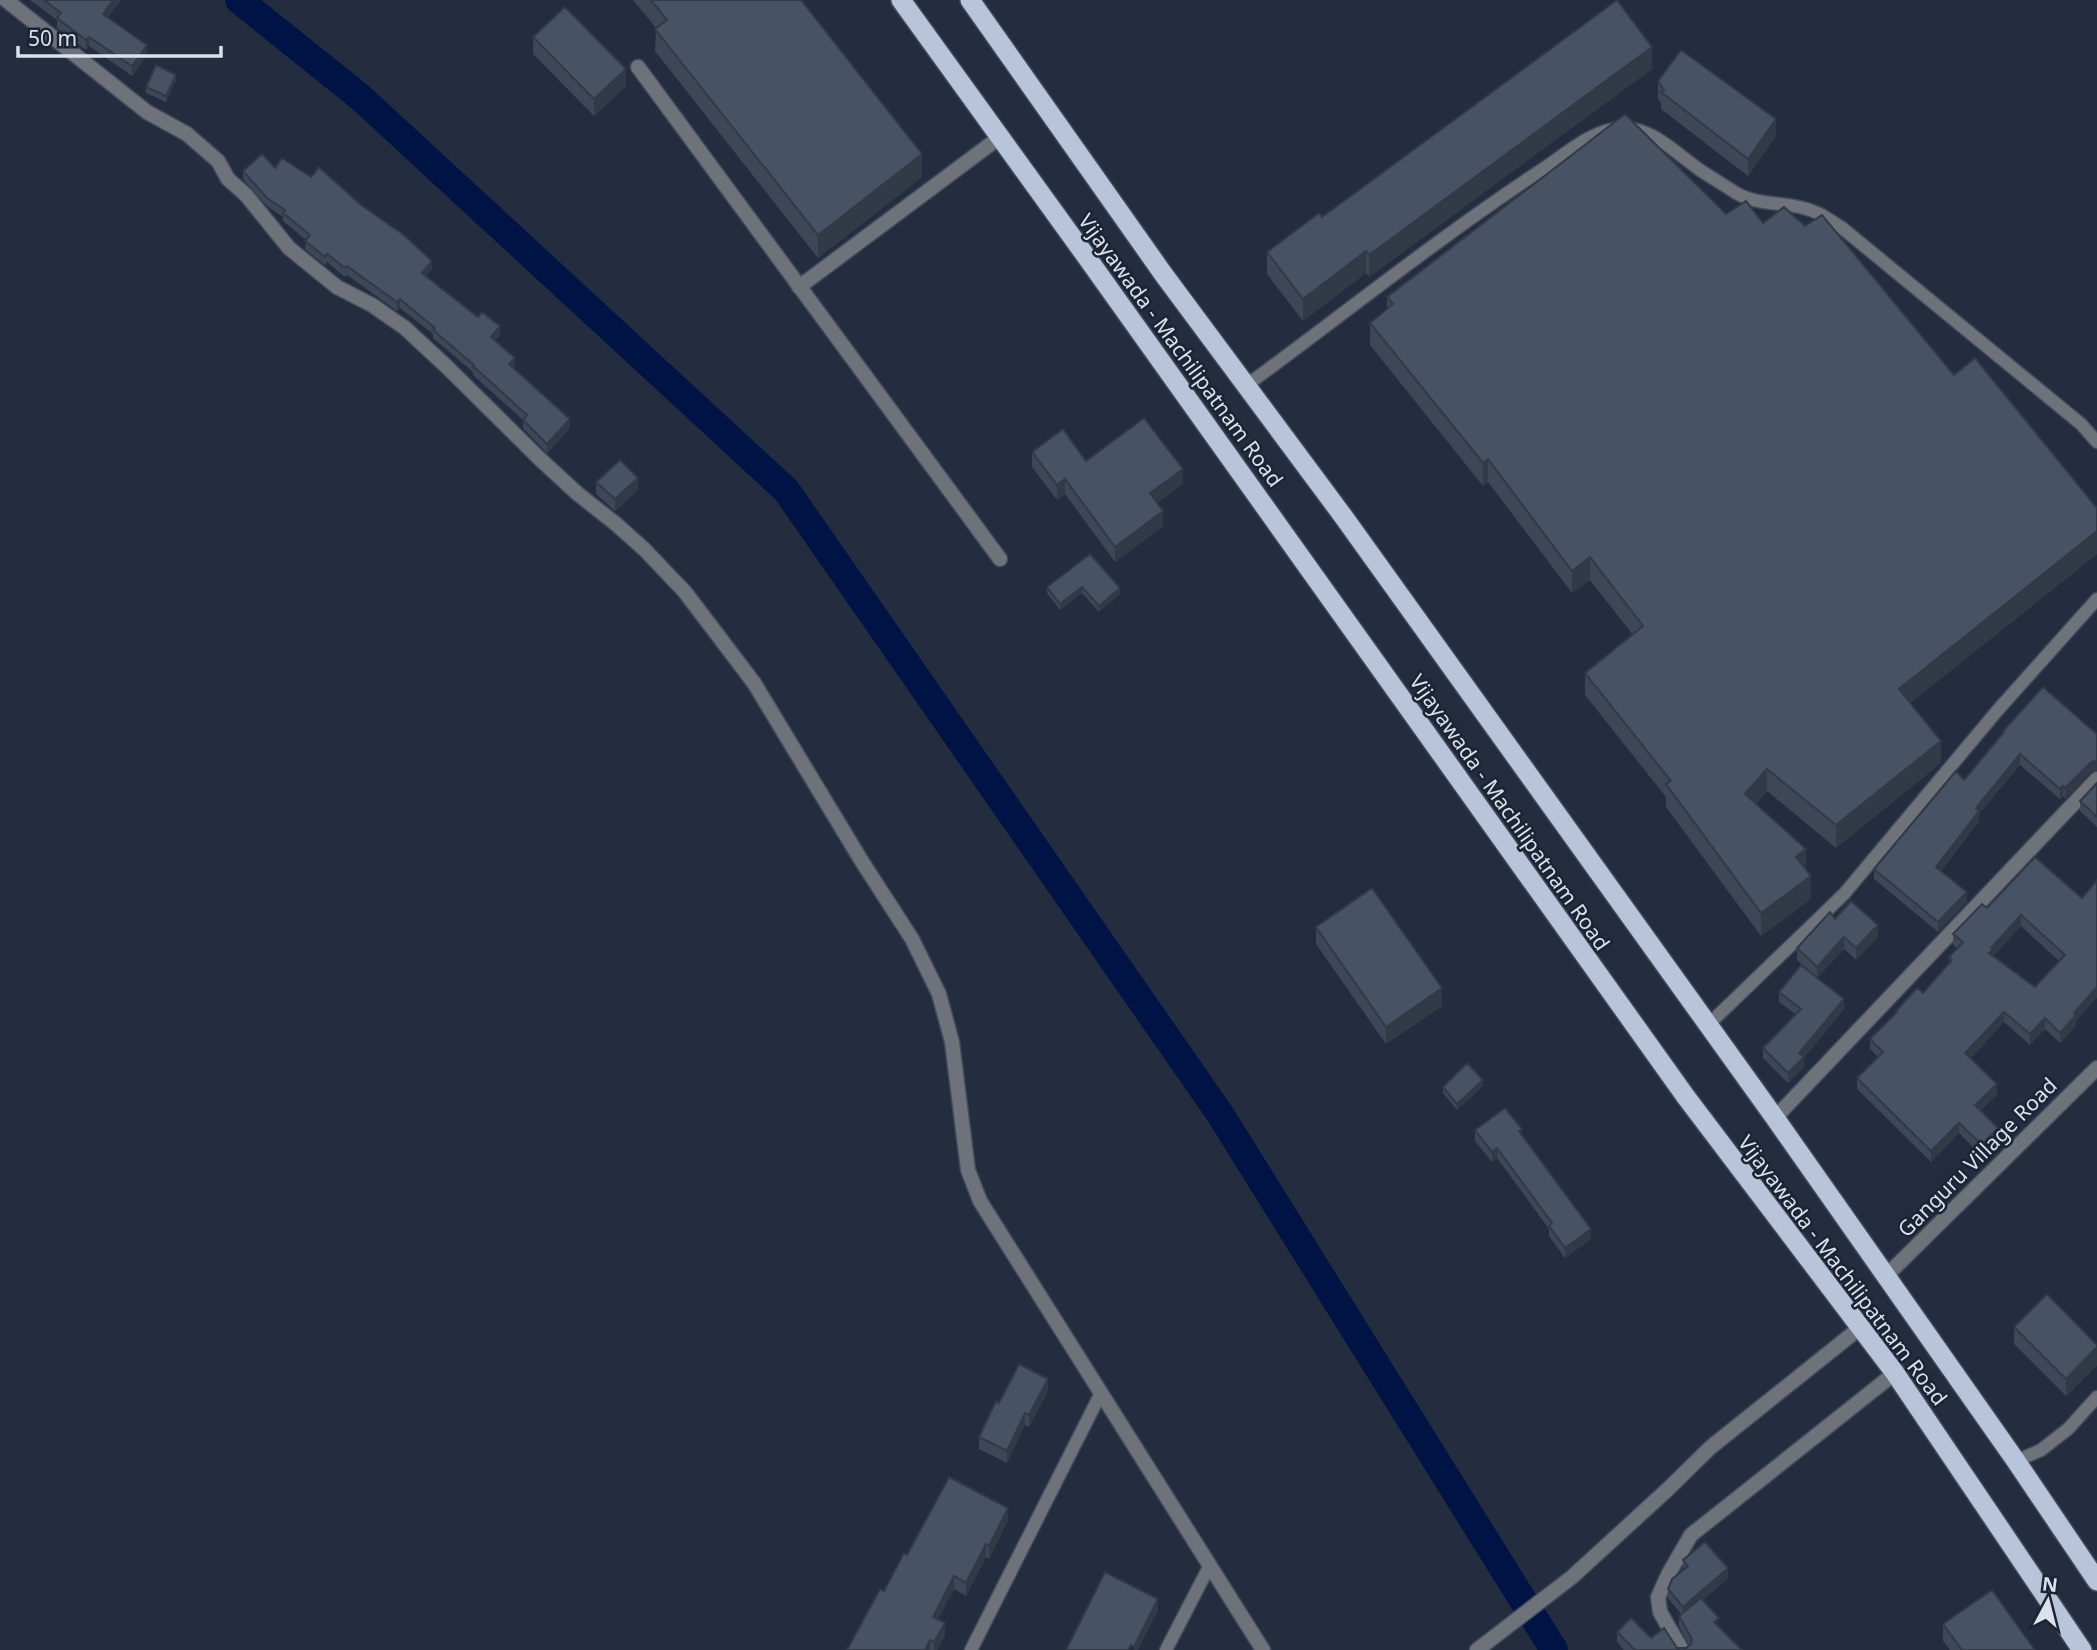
<svg xmlns="http://www.w3.org/2000/svg" width="2097" height="1650" viewBox="0 0 2097 1650" font-family="'Noto Sans',sans-serif">
<style>
.lines{fill:none;stroke-linecap:round;stroke-linejoin:round}
.canal{stroke:#001345;stroke-width:28}
.service-casing{stroke:#414a5b;stroke-width:15}
.minor-casing{stroke:#414a5b;stroke-width:17}
.tertiary-casing{stroke:#414a5b;stroke-width:17}
.trunk-casing{stroke:#414a5b;stroke-width:22}
.service{stroke:#6d727b;stroke-width:12}
.minor{stroke:#6d727b;stroke-width:14}
.tertiary{stroke:#6d727b;stroke-width:14}
.trunk{stroke:#b8c4da;stroke-width:19}
.wall{fill:#3d4757;fill-rule:evenodd}
.shaded-wall{fill:#323947}
.building{fill:#475265;stroke:#323947;stroke-width:2;fill-rule:evenodd}
.labels{text-anchor:middle;dominant-baseline:central;stroke-width:5;stroke-linejoin:round;paint-order:stroke}
.street-label{font-size:21px;fill:#dbe2ed;stroke:#1a2434}
</style>
<rect width="100%" height="100%" fill="#242d3f"/>
<g class="lines">
<path class="canal" d="M239 0 360 97 786 490 1220 1114 1554 1650"/>
<defs>
<path id="service" d="M1247 385C1345 313 1441 236 1543 169 1567 153 1593 129 1622 128 1651 126 1678 155 1700 170 1712 178 1724 185 1736 193 1757 205 1781 202 1803 208 1818 211 1828 219 1841 227L2081 424 2097 442
M1708 1025 1844 894 1997 711 2097 599
M2016 1461 2041 1450 2068 1429 2097 1397
M971 1650 1101 1393
M1166 1650 1210 1565"/>
<path id="minor" d="M638 67 1000 559
M799 287 1000 137
M1775 1118 2097 779
M1477 1650 1572 1577 1667 1490 1711 1447 1861 1327
M1682 1650 1660 1612 1658 1597 1669 1573 1691 1535 1895 1373"/>
<path id="tertiary" d="M6 0 147 112 187 134 218 161 228 179 246 195 289 248 337 287 372 305 405 328 447 367 541 460 578 494 616 524 644 549 685 592 754 683 861 860 912 939 939 994 952 1042 968 1170 980 1201 1263 1650
M1886 1276 2097 1068"/>
<path id="trunk" d="M901 0 1083 252 1686 1097 1895 1373 2082 1650
M970 0 1164 275 1343 516 1775 1118 2016 1461 2097 1581"/>
</defs>
<use href="#service" class="service-casing"/>
<use href="#minor" class="minor-casing"/>
<use href="#tertiary" class="tertiary-casing"/>
<use href="#trunk" class="trunk-casing"/>
<use href="#service" class="service"/>
<use href="#minor" class="minor"/>
<use href="#tertiary" class="tertiary"/>
<use href="#trunk" class="trunk"/>
</g>
<path class="wall" d="M30 0H121L108 17 147 55 132 76 89 46 86 50 57 28V20Z
M633 0H801L922 177 818 258 655 51 656 28Z
M533 37 626 86 594 116 533 54Z
M1652 69 1369 277 1366 273 1303 321 1267 274V252L1322 217Z
M176 80 166 102 146 93V87Z
M1658 81 1776 136 1748 176 1661 109V103L1658 99Z
M275 168 432 269 426 276 500 335 495 341 515 366 513 368 570 428 547 453 523 428V420L473 375V372L433 338V334L400 308 397 311 347 275 345 277 327 262 325 265 305 249 306 240 283 221V217L267 206 243 179V171Z
M1726 214 1763 223 1954 375 2097 508V554L1910 703 1941 763 1836 848 1767 791 1756 804 1806 870 1811 899 1761 936 1666 807V797L1585 695V673L1633 635 1590 580 1572 593 1488 482 1483 486 1370 345V323L1387 309V297Z
M1032 452 1086 461 1183 484 1157 503 1163 526 1115 562 1065 494 1057 500 1032 467Z
M596 482 638 490 615 511 596 494Z
M1090 554 1120 594 1099 612 1082 593 1060 610 1047 593V587Z
M2003 731 2097 734V770L2091 772 2065 799 2063 796 2060 799 2020 765 1979 814V821L1941 871 1967 902 1938 932 1874 879V869L1964 780 2003 733Z
M2097 783V827L2080 811V801Z
M2097 880V997L2076 1021V1026L2060 1043 2045 1029 2030 1045 2004 1022 1971 1058 1997 1095 1981 1110 1998 1139 1982 1156 1959 1133 1931 1162 1857 1089V1078L1878 1057 1870 1049V1039L1896 1014V1011L1923 993 1949 964V957L1957 948 1953 945V934L1987 908 2082 898ZM2021 926 2059 961 2035 987 1993 956Z
M1835 919 1878 937 1856 960 1844 949 1817 978 1844 1009 1804 1058V1067L1788 1083 1763 1058V1048L1795 1014 1779 1002V992L1814 976 1797 960V948Z
M1316 927 1442 1006 1386 1044 1316 944Z
M1483 1086 1457 1110 1443 1093V1087Z
M1475 1130 1522 1135 1591 1239 1565 1258 1549 1236V1229L1497 1158 1492 1162 1475 1141Z
M2014 1327 2097 1345V1365L2066 1396 2014 1344Z
M1048 1391 1029 1427 1025 1425 1007 1463 979 1449V1437L999 1403Z
M1008 1520 989 1559 986 1557 966 1596 954 1589 938 1619 945 1636 937 1650H847L907 1555Z
M1683 1560 1728 1578 1703 1600 1719 1626 1742 1650H1624L1617 1642V1632L1651 1638 1677 1648H1686L1689 1645 1679 1626V1616L1681 1614 1668 1598V1589L1683 1570Z
M1943 1624 2035 1650H1950L1943 1641Z"/>
<path class="shaded-wall" d="M113 0H121L103 24V14Z
M89 37V46L86 50V40Z
M147 45V55L132 76V66Z
M1652 47V69L1369 277V255Z
M626 69V86L594 116V99Z
M176 75V80L166 102V96Z
M1776 119V136L1748 176V159Z
M922 154V177L818 258V235Z
M1366 251V273L1303 321V299Z
M432 261V269L422 281V273Z
M400 299V308L397 311V302Z
M500 326V335L491 345V337Z
M515 358V366L509 373V364Z
M570 419V428L547 453V444Z
M1488 459V482L1483 486V463Z
M1183 469V484L1150 508V493Z
M638 478V490L615 511V499Z
M1065 479V494L1057 500V485Z
M1163 511V526L1115 562V547Z
M2097 531V554L1899 712V689Z
M1590 557V580L1572 593V571Z
M1082 587V593L1060 610V604Z
M1120 588V594L1099 612V606Z
M1941 741V763L1836 848V825Z
M2020 754V765L1979 814V821L1936 877V867L1976 808Z
M2097 760V770L2091 772 2065 799V788L2091 762Z
M1767 769V791L1745 816V794Z
M2063 786V796L2060 799V789Z
M1806 849V872L1796 857Z
M1811 876V899L1761 936V913Z
M1967 892V902L1938 932V922Z
M2021 915V926L1993 957 1989 953 1991 948Z
M1878 925V937L1856 960V948Z
M1844 937V949L1817 978V967Z
M2097 987V997L2076 1021V1026L2060 1043V1033L2074 1013Z
M1442 988V1006L1386 1044V1027Z
M1844 999V1009L1804 1058V1067L1788 1083V1073L1799 1053Z
M2004 1012V1022L1965 1064V1053Z
M2045 1018V1029L2030 1045V1034Z
M1483 1080V1086L1457 1110V1104Z
M1997 1084V1095L1975 1116V1105Z
M1959 1123V1133L1931 1162V1151Z
M1998 1128V1139L1982 1156V1145Z
M1497 1148V1158L1492 1162V1152Z
M1591 1229V1239L1565 1258V1248Z
M2097 1347V1365L2066 1396V1379Z
M1048 1379V1391L1029 1427V1415Z
M1025 1413V1425L1007 1463V1451Z
M1008 1508V1520L989 1559V1546Z
M986 1544V1557L966 1596V1583Z
M1728 1568V1578L1683 1617V1607Z
M954 1576V1589L933 1629V1617Z
M1158 1599V1611L1138 1650H1134V1647Z
M945 1623V1636L937 1650H934V1642Z
M930 1640V1650H925Z"/>
<path class="building" d="M44 0H113L103 14 147 45 132 66 89 37 86 40 57 18 61 13Z
M651 0H801L922 154 818 235 655 29 667 20Z
M1617 0 1652 47 1369 255 1366 251 1303 299 1267 252 1319 213 1322 217Z
M565 7 626 69 594 99 533 37Z
M1681 50 1776 119 1748 159 1661 92 1664 90 1658 81Z
M156 65 176 75 166 96 146 87Z
M1625 114 1726 214 1746 201 1763 223 1784 207 1805 226 1822 215 1954 375 1975 358 2097 508V531L1899 689 1941 741 1836 825 1767 769 1745 794 1806 849 1796 857 1811 876 1761 913 1666 784 1671 781 1585 673 1643 626 1590 557 1572 571 1488 459 1483 463 1370 323 1393 304 1387 297Z
M262 154 275 168 282 158 311 177 319 167 361 205 404 235 432 261 422 273 478 317 482 312 500 326 491 337 515 358 509 364 570 419 547 444 523 420 527 415 473 366 474 365 433 330 435 328 400 299 397 302 347 266 345 268 327 254 325 257 305 241 310 235 283 213 285 210 267 198 243 171Z
M1144 418 1183 469 1150 493 1163 511 1115 547 1065 479 1057 485 1032 452 1063 429 1086 461Z
M620 460 638 478 615 499 596 482Z
M1090 554 1120 588 1099 606 1082 587 1060 604 1047 587Z
M2043 687 2097 734V760L2091 762 2065 788 2063 786 2060 789 2020 754 1976 808 1979 811 1936 867 1967 892 1938 922 1874 869 1956 771 1964 780 2004 732 2003 731Z
M2097 783V817L2080 801Z
M2035 857 2082 898 2097 880V987L2074 1013 2076 1015 2060 1033 2045 1018 2030 1034 2004 1012 1965 1053 1997 1084 1975 1105 1998 1128 1982 1145 1959 1123 1931 1151 1857 1078 1883 1052 1870 1039 1897 1012 1896 1011 1917 988 1923 993 1952 960 1949 957 1963 942 1953 934 1982 904 1987 908ZM2021 915 2065 955 2035 987 1989 953 1993 950 1991 948Z
M1372 888 1442 988 1386 1027 1316 927Z
M1851 901 1878 925 1856 948 1844 937 1817 967 1797 948 1830 912 1835 919Z
M1801 965 1844 999 1799 1053 1804 1057 1788 1073 1763 1048 1801 1009 1779 992Z
M1467 1063 1483 1080 1457 1104 1443 1087Z
M1505 1108 1522 1129 1519 1131 1591 1229 1565 1248 1549 1226 1552 1223 1497 1148 1492 1152 1475 1130Z
M2047 1294 2097 1345V1347L2066 1379 2014 1327Z
M1019 1364 1048 1379 1029 1415 1025 1413 1007 1451 979 1437 996 1401 999 1403Z
M949 1477 1008 1508 989 1546 986 1544 966 1583 954 1576 933 1617 945 1623 934 1642 930 1640 925 1650H847L880 1589 884 1591 904 1553 907 1555Z
M1705 1542 1728 1568 1683 1607 1668 1589 1672 1579 1688 1566 1683 1560Z
M1105 1572 1158 1599 1134 1647 1131 1645 1128 1650H1066Z
M1992 1590 2035 1650H1962L1943 1624Z
M1701 1598 1719 1618 1714 1622 1742 1650H1635L1617 1632 1631 1618 1651 1638 1664 1628 1677 1648H1686L1691 1644 1692 1639 1679 1616Z"/>
<g class="labels">
<g class="street-label">
<text transform="translate(1181 350) rotate(54)">Vijayawada - Machilipatnam Road</text>
<text transform="translate(1510 812) rotate(55)">Vijayawada - Machilipatnam Road</text>
<text transform="translate(1977 1157) rotate(-45)">Ganguru Village Road</text>
<text transform="translate(1843 1270) rotate(53)">Vijayawada - Machilipatnam Road</text>
</g>
</g>
<g transform="translate(2048 1601) rotate(7)" stroke="#1a2434" stroke-width="5" paint-order="stroke">
<path d="M0-5L12 26L0 18L-12 26Z" fill="#dbe2ed"/>
<text y="-10" font-size="19" font-weight="bold" text-anchor="middle" fill="#dbe2ed">N</text>
</g>
<path d="M18 46v10h203v-10" fill="none" stroke="#dbe2ed" stroke-width="3.5"/>
<text x="28" y="46" font-size="21" fill="#dbe2ed" stroke="#1a2434" stroke-width="5" paint-order="stroke">50 m</text>
</svg>
